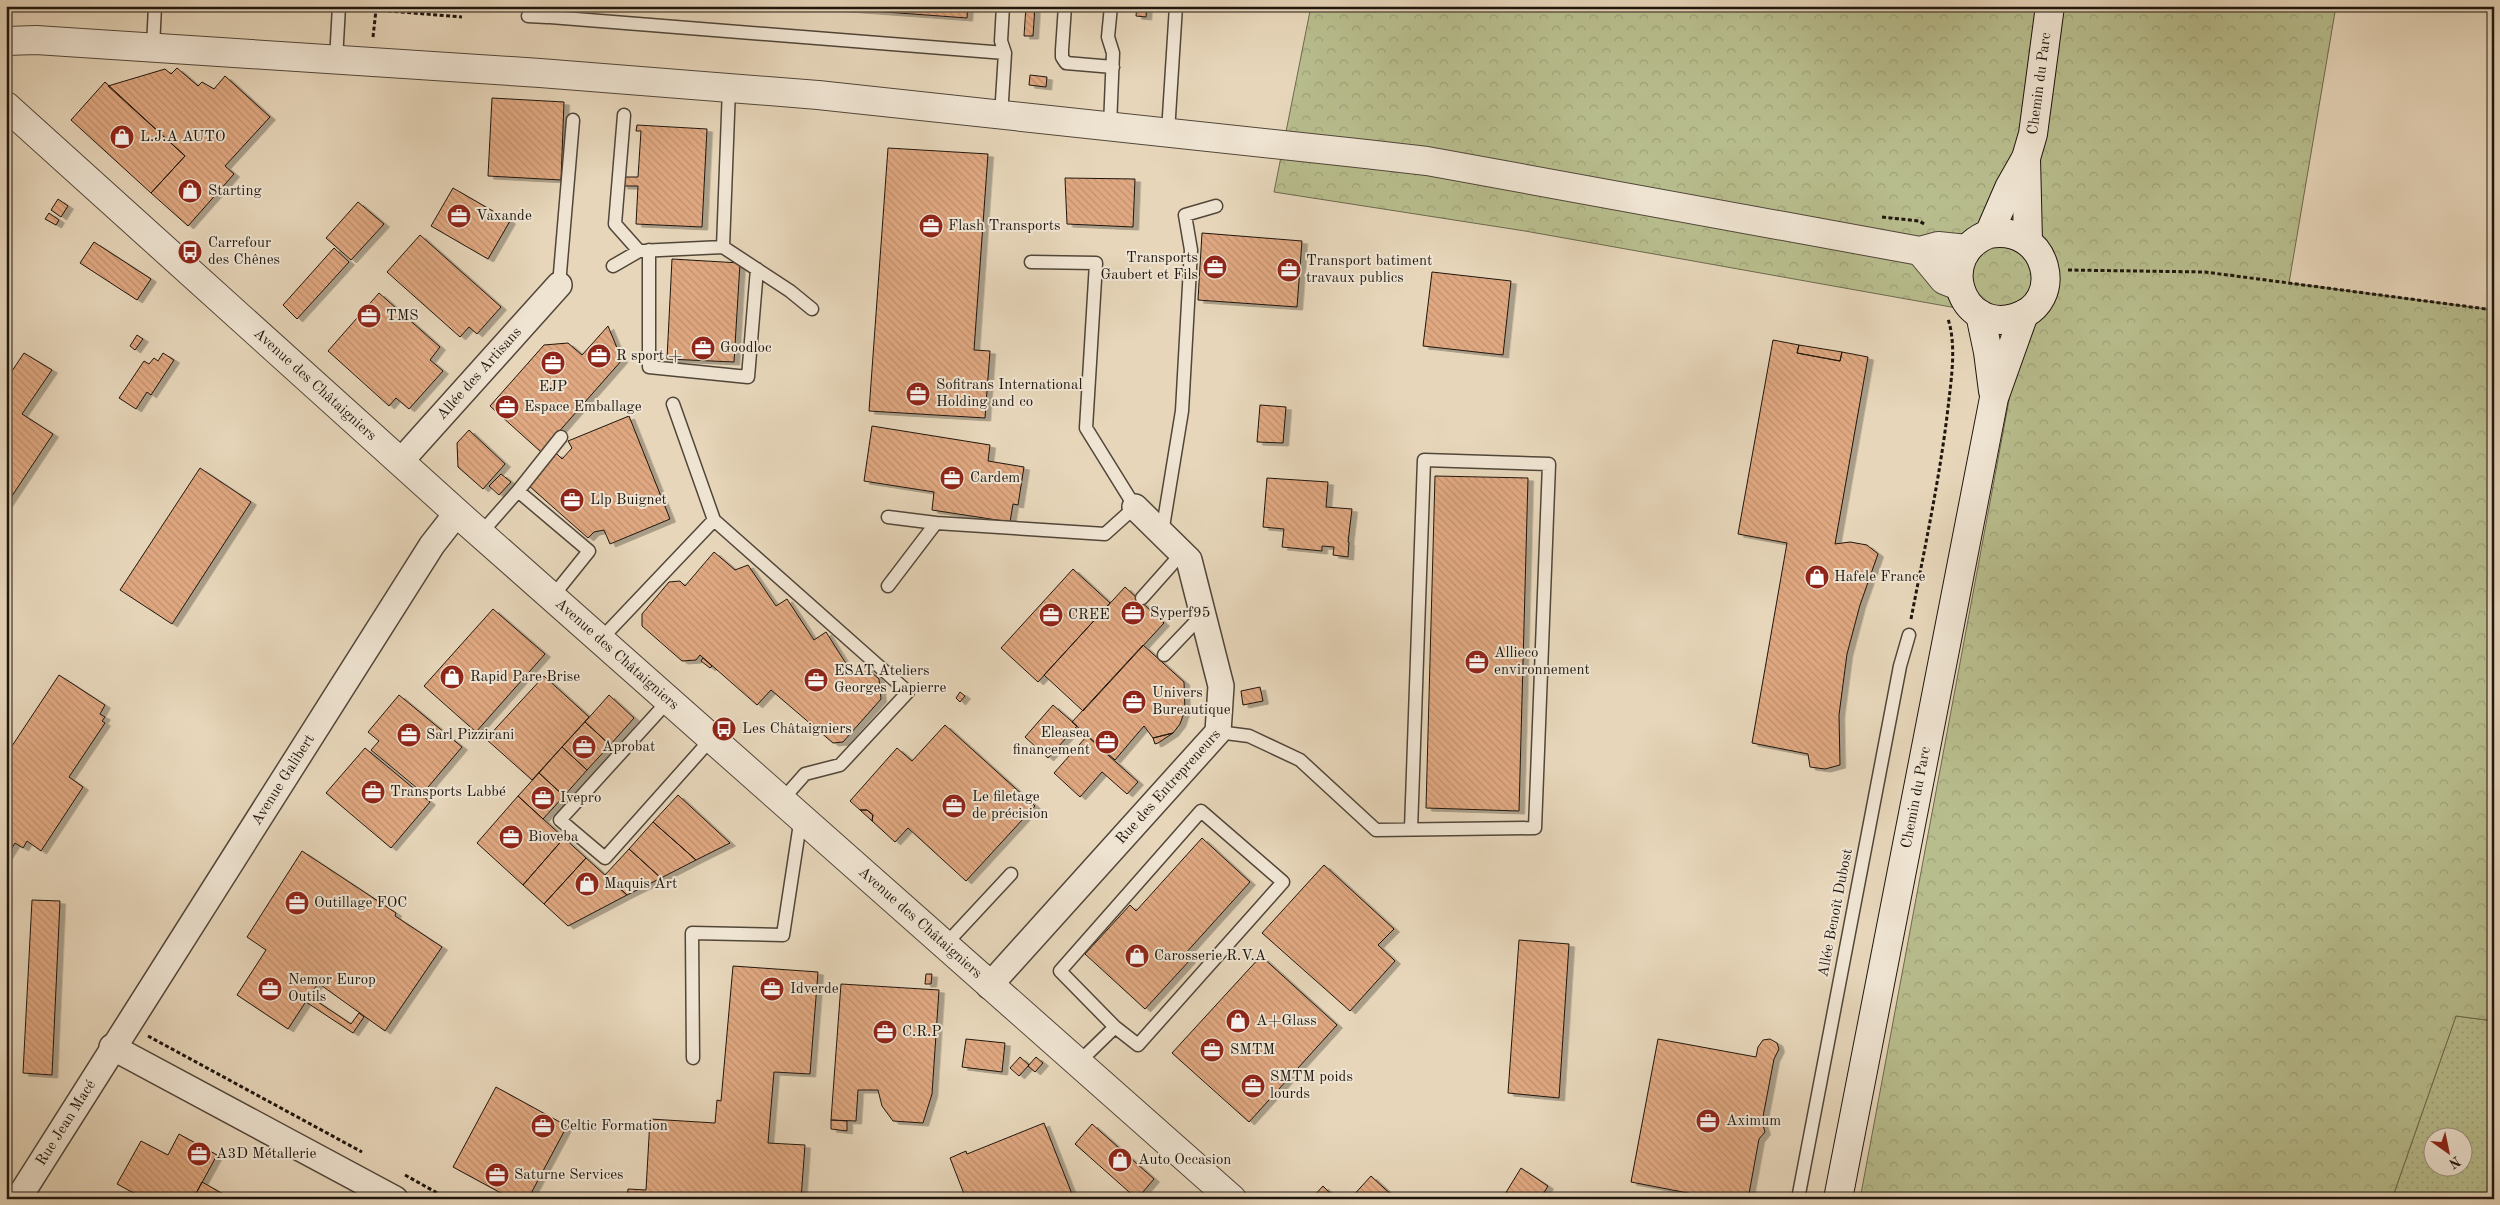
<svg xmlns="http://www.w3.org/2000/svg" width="2500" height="1205" viewBox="0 0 2500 1205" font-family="'Old Standard TT',serif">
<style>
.grass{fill:url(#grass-dots);stroke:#6c6a4e;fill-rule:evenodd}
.forest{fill:url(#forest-crowns);stroke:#6c6a4e}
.building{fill:url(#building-back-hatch);stroke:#1f160e;filter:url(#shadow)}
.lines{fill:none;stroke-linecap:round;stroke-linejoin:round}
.service-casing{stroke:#514639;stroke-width:15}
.minor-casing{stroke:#514639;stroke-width:28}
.tertiary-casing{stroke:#514639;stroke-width:30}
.secondary-casing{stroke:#1f160e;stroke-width:30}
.path{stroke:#1f160e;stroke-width:3;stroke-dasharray:4 2.5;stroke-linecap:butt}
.service{stroke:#efe4d2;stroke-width:12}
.minor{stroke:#efe4d2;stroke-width:25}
.tertiary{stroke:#efe4d2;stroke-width:28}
.secondary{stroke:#efe4d2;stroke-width:28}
.labels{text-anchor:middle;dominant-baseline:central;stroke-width:4;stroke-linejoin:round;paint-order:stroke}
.street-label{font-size:15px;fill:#1f160e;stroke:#efe4d2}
.poi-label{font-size:15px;fill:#1f160e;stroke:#efe4d2;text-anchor:start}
</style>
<defs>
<pattern id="grass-dots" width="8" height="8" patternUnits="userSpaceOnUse" patternTransform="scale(1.25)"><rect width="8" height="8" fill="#b8bd8d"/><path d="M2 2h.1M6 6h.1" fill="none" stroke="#9ea278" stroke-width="1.8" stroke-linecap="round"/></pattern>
<pattern id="forest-crowns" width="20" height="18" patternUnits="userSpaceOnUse" patternTransform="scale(1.25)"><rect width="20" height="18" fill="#b8bd8d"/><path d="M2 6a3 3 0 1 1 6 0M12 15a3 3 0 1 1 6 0" fill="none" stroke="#9ea278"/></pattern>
<pattern id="building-back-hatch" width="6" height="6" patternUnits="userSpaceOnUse" patternTransform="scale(1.25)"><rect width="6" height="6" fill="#e0a881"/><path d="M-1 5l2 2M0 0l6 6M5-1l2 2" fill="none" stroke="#c0906e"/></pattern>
<filter id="shadow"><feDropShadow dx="5.5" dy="3" stdDeviation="0" flood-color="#0004"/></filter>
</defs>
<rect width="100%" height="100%" fill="#e7d6ba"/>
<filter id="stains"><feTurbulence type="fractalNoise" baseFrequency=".004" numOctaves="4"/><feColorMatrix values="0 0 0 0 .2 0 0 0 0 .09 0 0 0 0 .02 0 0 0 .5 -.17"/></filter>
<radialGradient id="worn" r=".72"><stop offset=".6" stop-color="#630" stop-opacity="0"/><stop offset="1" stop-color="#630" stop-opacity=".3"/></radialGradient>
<path class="grass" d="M2456 1016 2494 1021V1199H2392ZM2432 1138H2462V1168H2432Z"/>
<path class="forest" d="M1311 6H2336L2289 283 2494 310V1021L2456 1016 2392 1199H1860L2024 320 1525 231 1274 192Z"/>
<path class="building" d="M804 6H968L967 18Z
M1026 6H1035L1033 36H1024Z
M1137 6H1147L1146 17 1136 16Z
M177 68 198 86 202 82 214 89 225 76 270 117 225 166 234 174 188 226 151 193 185 156 108 86 165 69 171 74Z
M1030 75 1047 77 1046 87 1029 85Z
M105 82 185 156 151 193 71 120Z
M492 98 564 102 561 180 488 176Z
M637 125 707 129 702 227 636 224 638 186H622V177H638L641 131H636Z
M888 148 988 154 974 350 990 351 985 418 869 411Z
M1065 178 1135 179 1133 227 1067 224Z
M453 188 510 221 488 259 431 226Z
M58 199 68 206 61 217 51 210Z
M358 202 384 224 351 260 326 238Z
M49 213 59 220 56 225 45 219Z
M1202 233 1302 241 1297 307 1198 300Z
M420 235 501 307 477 334 469 327 460 337 387 272Z
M94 242 151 279 137 300 80 263Z
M334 248 349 262 297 319 283 305Z
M672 259 740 263 734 362 667 359Z
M1432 272 1511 281 1503 355 1423 346Z
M379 293 440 347 430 360 443 371 409 409 396 398 389 406 328 351Z
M608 326 622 360 541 452 490 406 544 345 568 343 582 355Z
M137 335 143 339 135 350 130 346Z
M1773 340 1799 345 1797 353 1840 361 1842 352 1868 357 1835 544 1850 542 1867 545 1878 554 1860 605 1847 654 1839 715 1840 765 1825 769 1810 767 1808 754 1752 743 1787 543 1738 534Z
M1799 345 1842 352 1840 361 1797 353Z
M24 353 52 370 22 414 53 434 6 505V380Z
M163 353 174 360 151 395 147 392 136 409 119 398 144 361 149 364 154 358 158 361Z
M1260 405 1286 407 1283 443 1257 442Z
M629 416 670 519 610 544 604 530 594 532 588 538 528 485 556 453 562 459 572 448 568 441Z
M872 426 990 445 988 461 1024 467 1018 505 1013 504 1010 522 932 510 934 492 864 481Z
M469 430 505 464 483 489 458 467 457 443Z
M200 468 251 502 172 624 120 590Z
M501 474 511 482 499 495 489 486Z
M1435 476 1528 478 1519 811 1426 808Z
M1267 478 1328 482 1326 507 1352 509 1348 542H1349L1348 557 1333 555 1334 547 1322 546V551L1282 547 1284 529 1263 527Z
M714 552 735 570 748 565 776 606 787 599 814 640 826 632 852 673 864 666 879 679 881 699 843 742 833 743 771 690 757 705 700 655 696 660 682 661 642 626V614L669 582 680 581 685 586Z
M1073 569 1110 603 1038 682 1001 648Z
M1125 587 1164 623 1083 711 1044 675Z
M493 609 545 654 476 732 424 686Z
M1143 645 1184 682 1185 710 1180 724 1173 733 1153 738 1144 726 1115 760 1072 722Z
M703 658 712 666 710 668 701 661Z
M59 675 105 705 100 714 105 717 102 721 105 723 69 777 83 787 41 851 27 841 23 848 15 843 6 857V755Z
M544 676 589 717 532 780 486 739Z
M1260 687 1263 701 1243 705 1241 691Z
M960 692 965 696 960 702 956 698Z
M399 695 462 747 423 793 371 750 379 741 368 732Z
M609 695 634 718 610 745 585 722Z
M1053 705 1077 726 1048 758 1025 737Z
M585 722 610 745 587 770 562 747Z
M945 725 1035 806 966 881 908 828 895 842 872 821 873 815 867 810H860L850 801 897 748 912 761Z
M1173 733 1158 743 1155 744 1153 738Z
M1087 736 1138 782 1127 794 1102 772 1080 797 1054 773Z
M562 747 587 770 564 796 539 773Z
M365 748 430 802 391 848 326 793Z
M539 773 564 796 543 819 518 796Z
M678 795 730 843 696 860 653 822Z
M518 796 564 838 523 885 477 843Z
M860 810H867L873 815 872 821Z
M653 822 696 860 661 878 629 849Z
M564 838 586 858 544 904 523 885Z
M1202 838 1250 882 1184 955 1190 960 1145 1009 1085 954 1130 905 1136 911Z
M629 849 661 878 627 895 605 875Z
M302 851 396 913 395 916 442 947 385 1031 318 983 288 1029 237 995 266 950 247 937Z
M586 858 627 895 568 926 544 904Z
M1324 865 1394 929 1378 945 1395 961 1350 1011 1262 933Z
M32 900 60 901 52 1075 23 1073Z
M1519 940 1569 944 1559 1098 1508 1093Z
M1261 956 1337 1025 1249 1122 1172 1053Z
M733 966 818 972 810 1074 774 1072 768 1143 805 1145 801 1199H627L628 1189 646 1190 650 1119 715 1123 717 1100 721 1101Z
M926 974H932L931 984H925Z
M841 984 939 990 932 1094 923 1123 893 1121 882 1106 878 1090H858L856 1121 831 1120Z
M309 996 351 1024 359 1013 364 1017 353 1033 306 1002Z
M966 1039 1005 1043 1002 1072 962 1067Z
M1658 1039 1756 1057 1758 1047 1763 1040 1770 1039 1777 1043 1779 1049 1774 1059 1762 1122 1765 1132 1759 1139 1748 1199H1719L1631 1182Z
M1020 1057 1029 1065 1019 1076 1010 1068Z
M1036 1057 1043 1063 1035 1072 1028 1066Z
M496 1087 567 1126 528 1199H512L453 1167Z
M831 1120 847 1121V1131L831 1129Z
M1044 1123 1074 1199H966L950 1158 966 1151 967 1154Z
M1092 1124 1154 1179 1137 1199 1075 1144Z
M179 1134 217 1155 193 1199H145L117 1184 141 1141 168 1155Z
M1521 1168 1548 1186 1540 1199H1502Z
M1371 1176 1396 1199H1350Z
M202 1182 232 1199H193Z
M1323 1186 1336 1199H1311Z"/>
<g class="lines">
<defs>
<path id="service" d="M548 6 547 17H550L1005 53 1001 116
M1003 6 1001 41 1005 53
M1065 6 1062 50V57L1066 63 1113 67
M528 16 547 17
M153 47 155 6
M336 60 339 6
M624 115 615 224 639 251
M1110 126 1113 53 1108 37 1111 6
M1168 132 1176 6
M723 247 790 291 812 309
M649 250V367L748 377 757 269
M613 266 639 251 723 247 729 88
M559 285 573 120
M518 491 561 437
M888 517 936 523
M714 520 908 692 840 765 805 774 782 800
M481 533 518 491 589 551 552 597
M1162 533 1182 411 1191 250 1185 215 1216 206
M888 586 936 523 1105 534 1135 507 1086 428 1096 263 1031 262
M1142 598 1182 553
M601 639 714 520 673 404
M1164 655 1203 614
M669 700 560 820 605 858 712 738
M1218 732 1249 736 1300 760 1376 830 1535 828 1549 464 1424 460 1411 829
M944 946 1011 874
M693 1058 692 933 783 935 801 817
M1078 1063 1115 1027 1138 1045 1283 882 1201 811 1060 971 1115 1027
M1798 1199 1900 666 1909 635"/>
<g id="minor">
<path id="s1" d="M400 462 559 285"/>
<path id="s2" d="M989 986 1218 732 1221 686 1189 560 1135 507"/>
<path d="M112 1047 395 1199"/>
<path id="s3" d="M18 1199 432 545 457 513"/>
</g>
<g id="tertiary">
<path d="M6 41 36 40 540 73 818 95 1366 154 1427 161 1920 251 1938 246 1967 249"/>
<path id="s4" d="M6 106 457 513 1232 1199"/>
<path d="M1920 251 1944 280 1959 286"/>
</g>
<g id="secondary">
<path d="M2026 158 2028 241"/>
<path id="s5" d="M1989 234C2048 223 2068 303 2014 318 1959 333 1935 254 1989 234L2009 188 2026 158 2033 134 2050 6"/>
<path d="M1980 314 1988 352 1993 391"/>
<path id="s6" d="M1838 1199 1994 398 2024 314"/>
</g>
</defs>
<use href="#service" class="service-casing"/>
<use href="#minor" class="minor-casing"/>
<use href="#tertiary" class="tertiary-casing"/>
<use href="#secondary" class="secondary-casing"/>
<path class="path" d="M373 37 376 10 462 17
M1882 217 1919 221 1926 225
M2068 270 2205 272 2494 310
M1911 619C1925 546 1941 473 1949 399 1952 374 1956 343 1948 319
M148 1036 362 1152
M405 1175 448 1199"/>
<use href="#service" class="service"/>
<use href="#minor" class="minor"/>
<use href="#tertiary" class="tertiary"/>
<use href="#secondary" class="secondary"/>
</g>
<defs>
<symbol id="shop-disc" viewBox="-11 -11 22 22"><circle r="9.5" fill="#8f2418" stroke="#efe4d2"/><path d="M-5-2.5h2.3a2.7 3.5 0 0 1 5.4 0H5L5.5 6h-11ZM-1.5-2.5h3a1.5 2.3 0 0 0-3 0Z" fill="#fff"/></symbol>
<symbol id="office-disc" viewBox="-11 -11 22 22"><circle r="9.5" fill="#8f2418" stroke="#efe4d2"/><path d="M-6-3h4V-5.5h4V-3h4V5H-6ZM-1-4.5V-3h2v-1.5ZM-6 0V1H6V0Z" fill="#fff"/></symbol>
<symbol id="bus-disc" viewBox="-11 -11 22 22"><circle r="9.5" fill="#8f2418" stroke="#efe4d2"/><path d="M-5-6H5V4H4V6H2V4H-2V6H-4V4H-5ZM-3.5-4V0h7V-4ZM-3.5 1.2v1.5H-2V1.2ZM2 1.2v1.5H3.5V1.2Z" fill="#fff"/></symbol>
</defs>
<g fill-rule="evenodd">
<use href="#shop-disc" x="108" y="123" width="28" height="28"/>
<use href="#shop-disc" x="176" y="177" width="28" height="28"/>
<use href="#office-disc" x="445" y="202" width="28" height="28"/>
<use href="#office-disc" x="917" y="212" width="28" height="28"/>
<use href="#bus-disc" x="176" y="238" width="28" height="28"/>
<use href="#office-disc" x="1201" y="253" width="28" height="28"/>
<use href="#office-disc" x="1275" y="256" width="28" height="28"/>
<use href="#office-disc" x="355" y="302" width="28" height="28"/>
<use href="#office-disc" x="689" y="334" width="28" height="28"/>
<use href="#office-disc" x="585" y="342" width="28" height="28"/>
<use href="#office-disc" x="539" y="349" width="28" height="28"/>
<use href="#office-disc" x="904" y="380" width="28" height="28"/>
<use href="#office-disc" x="493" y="393" width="28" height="28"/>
<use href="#office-disc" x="938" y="464" width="28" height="28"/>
<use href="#office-disc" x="558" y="486" width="28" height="28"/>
<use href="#shop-disc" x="1803" y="563" width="28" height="28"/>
<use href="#office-disc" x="1119" y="599" width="28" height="28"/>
<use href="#office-disc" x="1037" y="601" width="28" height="28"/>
<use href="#office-disc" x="1463" y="648" width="28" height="28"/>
<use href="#shop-disc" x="438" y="663" width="28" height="28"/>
<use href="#office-disc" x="802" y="666" width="28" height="28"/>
<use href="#office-disc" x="1120" y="688" width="28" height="28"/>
<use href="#bus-disc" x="710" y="715" width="28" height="28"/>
<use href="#office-disc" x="395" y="721" width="28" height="28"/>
<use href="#office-disc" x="1093" y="728" width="28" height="28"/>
<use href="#office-disc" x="570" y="733" width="28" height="28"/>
<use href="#office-disc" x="359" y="778" width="28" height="28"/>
<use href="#office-disc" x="529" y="784" width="28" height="28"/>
<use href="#office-disc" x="940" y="792" width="28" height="28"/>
<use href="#office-disc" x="497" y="823" width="28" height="28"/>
<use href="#shop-disc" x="573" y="870" width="28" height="28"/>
<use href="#office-disc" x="283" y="889" width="28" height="28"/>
<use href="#shop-disc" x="1123" y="942" width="28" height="28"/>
<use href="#office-disc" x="256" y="975" width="28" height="28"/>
<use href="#office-disc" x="758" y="975" width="28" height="28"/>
<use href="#shop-disc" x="1224" y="1007" width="28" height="28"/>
<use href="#office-disc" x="871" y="1018" width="28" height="28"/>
<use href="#office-disc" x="1198" y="1036" width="28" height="28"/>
<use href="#office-disc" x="1239" y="1072" width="28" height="28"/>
<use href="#office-disc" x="1694" y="1107" width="28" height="28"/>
<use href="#office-disc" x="529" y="1112" width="28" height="28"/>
<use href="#office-disc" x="185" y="1140" width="28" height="28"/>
<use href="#shop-disc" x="1106" y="1146" width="28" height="28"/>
<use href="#office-disc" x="483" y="1161" width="28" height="28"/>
</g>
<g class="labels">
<g class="street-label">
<text stroke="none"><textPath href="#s5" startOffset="434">Chemin du Parc</textPath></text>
<text stroke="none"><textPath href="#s1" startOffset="119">Allée des Artisans</textPath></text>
<text stroke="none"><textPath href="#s4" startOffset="416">Avenue des Châtaigniers</textPath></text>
<text stroke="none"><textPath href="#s4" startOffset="821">Avenue des Châtaigniers</textPath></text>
<text stroke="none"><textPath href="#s3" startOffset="496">Avenue Galibert</textPath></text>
<text stroke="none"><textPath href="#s2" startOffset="268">Rue des Entrepreneurs</textPath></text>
<text stroke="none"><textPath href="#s6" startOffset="409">Chemin du Parc</textPath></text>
<text transform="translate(1836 913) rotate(-79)">Allée Benoît Dubost</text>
<text stroke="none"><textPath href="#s4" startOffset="1226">Avenue des Châtaigniers</textPath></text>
<text stroke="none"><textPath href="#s3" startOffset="90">Rue Jean Macé</textPath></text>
</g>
<g class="poi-label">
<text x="140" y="137">L.J.A AUTO</text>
<text x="208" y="191">Starting</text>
<text x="476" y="216">Vaxande</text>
<text x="948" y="226">Flash Transports</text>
<text x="208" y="243">Carrefour<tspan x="208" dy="17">des Chênes</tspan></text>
<text x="1198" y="258" text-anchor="end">Transports<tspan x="1198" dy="17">Gaubert et Fils</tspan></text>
<text x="1306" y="261">Transport batiment<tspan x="1306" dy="17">travaux publics</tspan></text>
<text x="386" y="316">TMS</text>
<text x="720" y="348">Goodloc</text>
<text x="616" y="356">R sport +</text>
<text x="936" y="385">Sofitrans International<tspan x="936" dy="17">Holding and co</tspan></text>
<text x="553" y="387" text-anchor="middle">EJP</text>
<text x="524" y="407">Espace Emballage</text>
<text x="970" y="478">Cardem</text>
<text x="590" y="500">Llp Buignet</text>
<text x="1834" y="577">Hafele France</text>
<text x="1150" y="613">Syperf95</text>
<text x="1068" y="615">CREE</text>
<text x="1494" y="653">Allieco<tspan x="1494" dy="17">environnement</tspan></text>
<text x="834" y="671">ESAT Ateliers<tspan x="834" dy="17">Georges Lapierre</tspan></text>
<text x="470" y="677">Rapid Pare Brise</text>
<text x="1152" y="693">Univers<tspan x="1152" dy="17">Bureautique</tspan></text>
<text x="742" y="729">Les Châtaigniers</text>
<text x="1090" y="733" text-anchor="end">Eleasea<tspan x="1090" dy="17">financement</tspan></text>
<text x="426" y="735">Sarl Pizzirani</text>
<text x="602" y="747">Aprobat</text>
<text x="390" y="792">Transports Labbé</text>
<text x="972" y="797">Le filetage<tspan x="972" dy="17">de précision</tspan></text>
<text x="560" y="798">Ivepro</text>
<text x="528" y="837">Bioveba</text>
<text x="604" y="884">Maquis Art</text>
<text x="314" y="903">Outillage FOC</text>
<text x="1154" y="956">Carosserie R.V.A</text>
<text x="288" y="980">Nemor Europ<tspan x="288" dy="17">Outils</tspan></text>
<text x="790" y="989">Idverde</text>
<text x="1256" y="1021">A+Glass</text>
<text x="902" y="1032">C.R.P</text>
<text x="1230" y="1050">SMTM</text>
<text x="1270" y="1077">SMTM poids<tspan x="1270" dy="17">lourds</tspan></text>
<text x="1726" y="1121">Aximum</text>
<text x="560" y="1126">Celtic Formation</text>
<text x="216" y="1154">A3D Métallerie</text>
<text x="1138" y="1160">Auto Occasion</text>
<text x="514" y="1175">Saturne Services</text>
</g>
</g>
<rect width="2500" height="1205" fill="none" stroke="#e7d6ba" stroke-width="25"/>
<rect x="8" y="8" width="2485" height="1190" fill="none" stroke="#1f160e" stroke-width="2.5"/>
<rect x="12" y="12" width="2475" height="1180" fill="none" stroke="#1f160e"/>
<g transform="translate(2448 1152) rotate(147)"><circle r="24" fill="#efe4d2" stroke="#9c9284"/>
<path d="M0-4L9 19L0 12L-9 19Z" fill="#8f2418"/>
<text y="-8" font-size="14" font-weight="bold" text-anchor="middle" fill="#1f160e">N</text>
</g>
<rect width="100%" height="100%" filter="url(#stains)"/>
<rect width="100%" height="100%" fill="url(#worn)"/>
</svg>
